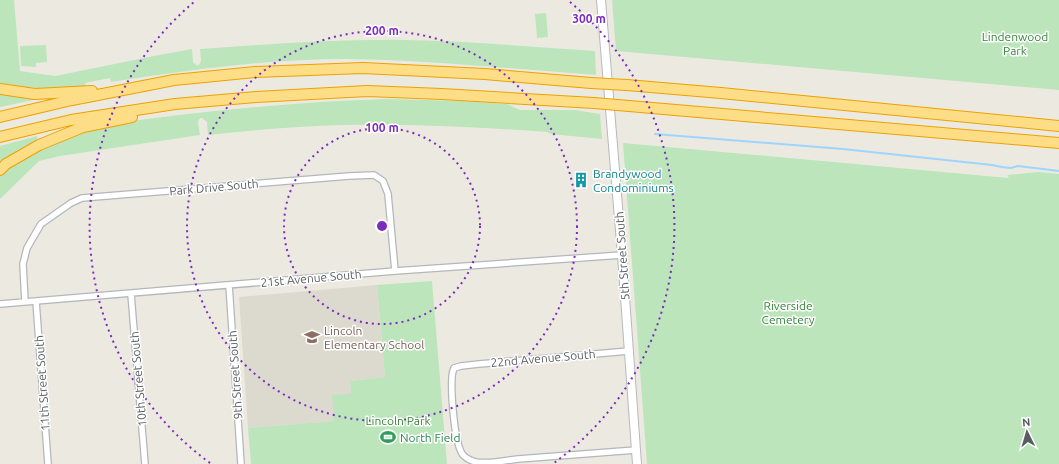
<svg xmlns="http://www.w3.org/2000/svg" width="1059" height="464" viewBox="0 0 1059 464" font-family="Ubuntu,sans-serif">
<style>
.education{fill:#dcd9cf}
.green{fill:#bce5bc}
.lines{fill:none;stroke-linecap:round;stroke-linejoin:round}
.stream{stroke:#9ed5ff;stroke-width:2}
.street-casing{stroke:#b3b7bb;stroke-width:8}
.secondary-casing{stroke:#b6babf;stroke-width:10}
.highway-casing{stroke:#eda100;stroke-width:12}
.street{stroke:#fff;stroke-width:5.5}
.secondary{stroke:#fff;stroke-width:8}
.highway{stroke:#fdde87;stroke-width:10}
.highway-bridge-casing{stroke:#eda100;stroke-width:12;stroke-linecap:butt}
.highway-bridge{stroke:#fdde87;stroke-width:10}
.ring{fill:none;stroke:#7b2cbf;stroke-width:2;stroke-dasharray:2 4}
.labels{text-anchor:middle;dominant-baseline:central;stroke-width:3;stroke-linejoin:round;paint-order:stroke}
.park-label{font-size:12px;fill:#348538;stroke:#fff}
.culture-label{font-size:12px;fill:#0d838f;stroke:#fff;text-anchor:start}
.street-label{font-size:12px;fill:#595d62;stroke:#fff}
.education-label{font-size:12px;fill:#785e54;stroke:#fff;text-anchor:start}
.leisure-label{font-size:12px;fill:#27864d;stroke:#fff;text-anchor:start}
.centre{fill:#7b2cbf;stroke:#fff;stroke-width:2}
.ring-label{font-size:12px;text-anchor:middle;font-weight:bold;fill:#7b2cbf;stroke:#fff;stroke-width:3;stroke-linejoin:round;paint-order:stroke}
</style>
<rect width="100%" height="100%" fill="#eceae0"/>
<path class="education" d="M377 285 385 377 350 381 351 394 334 421 248 428 239 297Z"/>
<path class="green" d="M0 0H14L20 71 55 76 154 56 192 49 193 62 196 65H199L201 61 200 49C269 44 338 39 407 40 469 41 532 47 595 51L596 75C513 69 429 60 346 59 267 59 188 70 111 82L110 78 85 83 86 86C57 90 28 89 0 83Z
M612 0H1059V90L616 51Z
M546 13 548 37 537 38 535 14Z
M46 45 47 62 36 63V67L21 66 20 46Z
M0 92 38 99 0 107Z
M388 99 462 101 507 104 520 110H575L600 114 602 139 551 134 547 132C480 127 412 124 344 125 299 126 253 130 208 135L207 122 202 118H200L198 122 200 135 60 156 39 161 0 199V174C26 157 53 139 83 131 114 122 147 119 179 115 248 107 318 101 388 99Z
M37 136 38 140 0 163V146Z
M623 143 1009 178 1007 175 1038 172 1059 174V464H647Z
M432 281 447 464H251L248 428 334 421 332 395 351 394 350 381 385 377 377 285Z"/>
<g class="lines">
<path class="stream" d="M655 134 843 149 992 165 1002 167 1011 168 1018 166 1059 171"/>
<defs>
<path id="street" d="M229 285 241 464
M131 294 145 464
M36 301 48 464
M25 302 23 264 27 248 41 224 71 203 82 198 349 176 374 175 383 181 388 194 395 271
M0 304 395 271 622 255
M496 462 518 459 636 450
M497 464 496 462C484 463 473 464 464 456 454 447 451 392 452 377 452 374 453 371 454 368L461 366 479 364 629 351"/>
<path id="secondary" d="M601 0 622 255 637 464"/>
<path id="highway" d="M627 85 721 93 1059 126
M0 89 35 94 92 91
M629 106 1059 143
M0 117 72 100 174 80 255 72 363 68 485 74 591 83
M0 137 71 120 175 104 256 97 367 91 442 94 594 103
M0 170 6 164 39 145 83 127 132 117"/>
</defs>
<use href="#street" class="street-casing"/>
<use href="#secondary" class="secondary-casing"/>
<use href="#highway" class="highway-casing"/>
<use href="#street" class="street"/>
<use href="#secondary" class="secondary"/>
<use href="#highway" class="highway"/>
<defs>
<path id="highway-bridge" d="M591 83 627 85
M594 103 629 106"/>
</defs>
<use href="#highway-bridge" class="highway-bridge-casing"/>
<use href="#highway-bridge" class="highway-bridge"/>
</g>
<g class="ring">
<circle cx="382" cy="226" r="98"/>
<circle cx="382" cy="226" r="195"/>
<path d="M210 463A293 293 0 0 1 194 2M570 2A293 293 0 0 1 554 463"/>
</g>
<defs>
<symbol id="building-bare" viewBox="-9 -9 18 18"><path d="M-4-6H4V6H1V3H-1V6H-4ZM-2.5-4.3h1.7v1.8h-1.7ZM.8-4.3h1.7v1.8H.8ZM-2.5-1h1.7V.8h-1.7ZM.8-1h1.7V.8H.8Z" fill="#0f9aa8" stroke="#fff" stroke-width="2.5" paint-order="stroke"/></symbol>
<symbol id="school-bare" viewBox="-9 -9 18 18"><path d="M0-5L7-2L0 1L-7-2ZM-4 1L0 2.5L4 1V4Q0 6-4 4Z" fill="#8d6e63" stroke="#fff" stroke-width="2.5" paint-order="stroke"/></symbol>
<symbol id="stadium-bare" viewBox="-9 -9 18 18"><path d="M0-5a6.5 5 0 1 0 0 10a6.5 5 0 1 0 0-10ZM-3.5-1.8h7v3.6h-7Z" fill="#2e9e5b" stroke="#fff" stroke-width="2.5" paint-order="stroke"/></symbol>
</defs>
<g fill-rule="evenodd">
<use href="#building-bare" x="570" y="169" width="22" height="22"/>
<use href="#school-bare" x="301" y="326" width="22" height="22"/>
<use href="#stadium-bare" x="377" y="426" width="22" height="22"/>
</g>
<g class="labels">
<g class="park-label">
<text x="1015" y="36">Lindenwood<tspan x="1015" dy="14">Park</tspan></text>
<text x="788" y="305">Riverside<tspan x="788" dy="14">Cemetery</tspan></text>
<text x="398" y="420">Lincoln Park</text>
</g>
<g class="culture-label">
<text x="593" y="173">Brandywood<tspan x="593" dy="14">Condominiums</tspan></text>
</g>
<g class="street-label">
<text transform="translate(214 187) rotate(-5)">Park Drive South</text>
<text transform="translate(622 256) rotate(-94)">5th Street South</text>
<text transform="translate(311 278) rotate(-5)">21st Avenue South</text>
<text transform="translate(543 358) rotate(-5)">22nd Avenue South</text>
<text transform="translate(235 375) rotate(-94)">9th Street South</text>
<text transform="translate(138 379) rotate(-95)">10th Street South</text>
<text transform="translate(42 383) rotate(-94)">11th Street South</text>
</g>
<g class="education-label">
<text x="324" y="330">Lincoln<tspan x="324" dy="14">Elementary School</tspan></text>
</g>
<g class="leisure-label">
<text x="400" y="437">North Field</text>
</g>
</g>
<circle cx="382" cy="226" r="6" class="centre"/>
<g class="ring-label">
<text x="589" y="23">300 m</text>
<text x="382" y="35">200 m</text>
<text x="382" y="132">100 m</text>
</g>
<g transform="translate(1027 432) rotate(355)" stroke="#ffffff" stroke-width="3" paint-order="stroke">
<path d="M0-3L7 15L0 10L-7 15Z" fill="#595d62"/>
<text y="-6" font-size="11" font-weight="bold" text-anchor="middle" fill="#595d62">N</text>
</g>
</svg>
